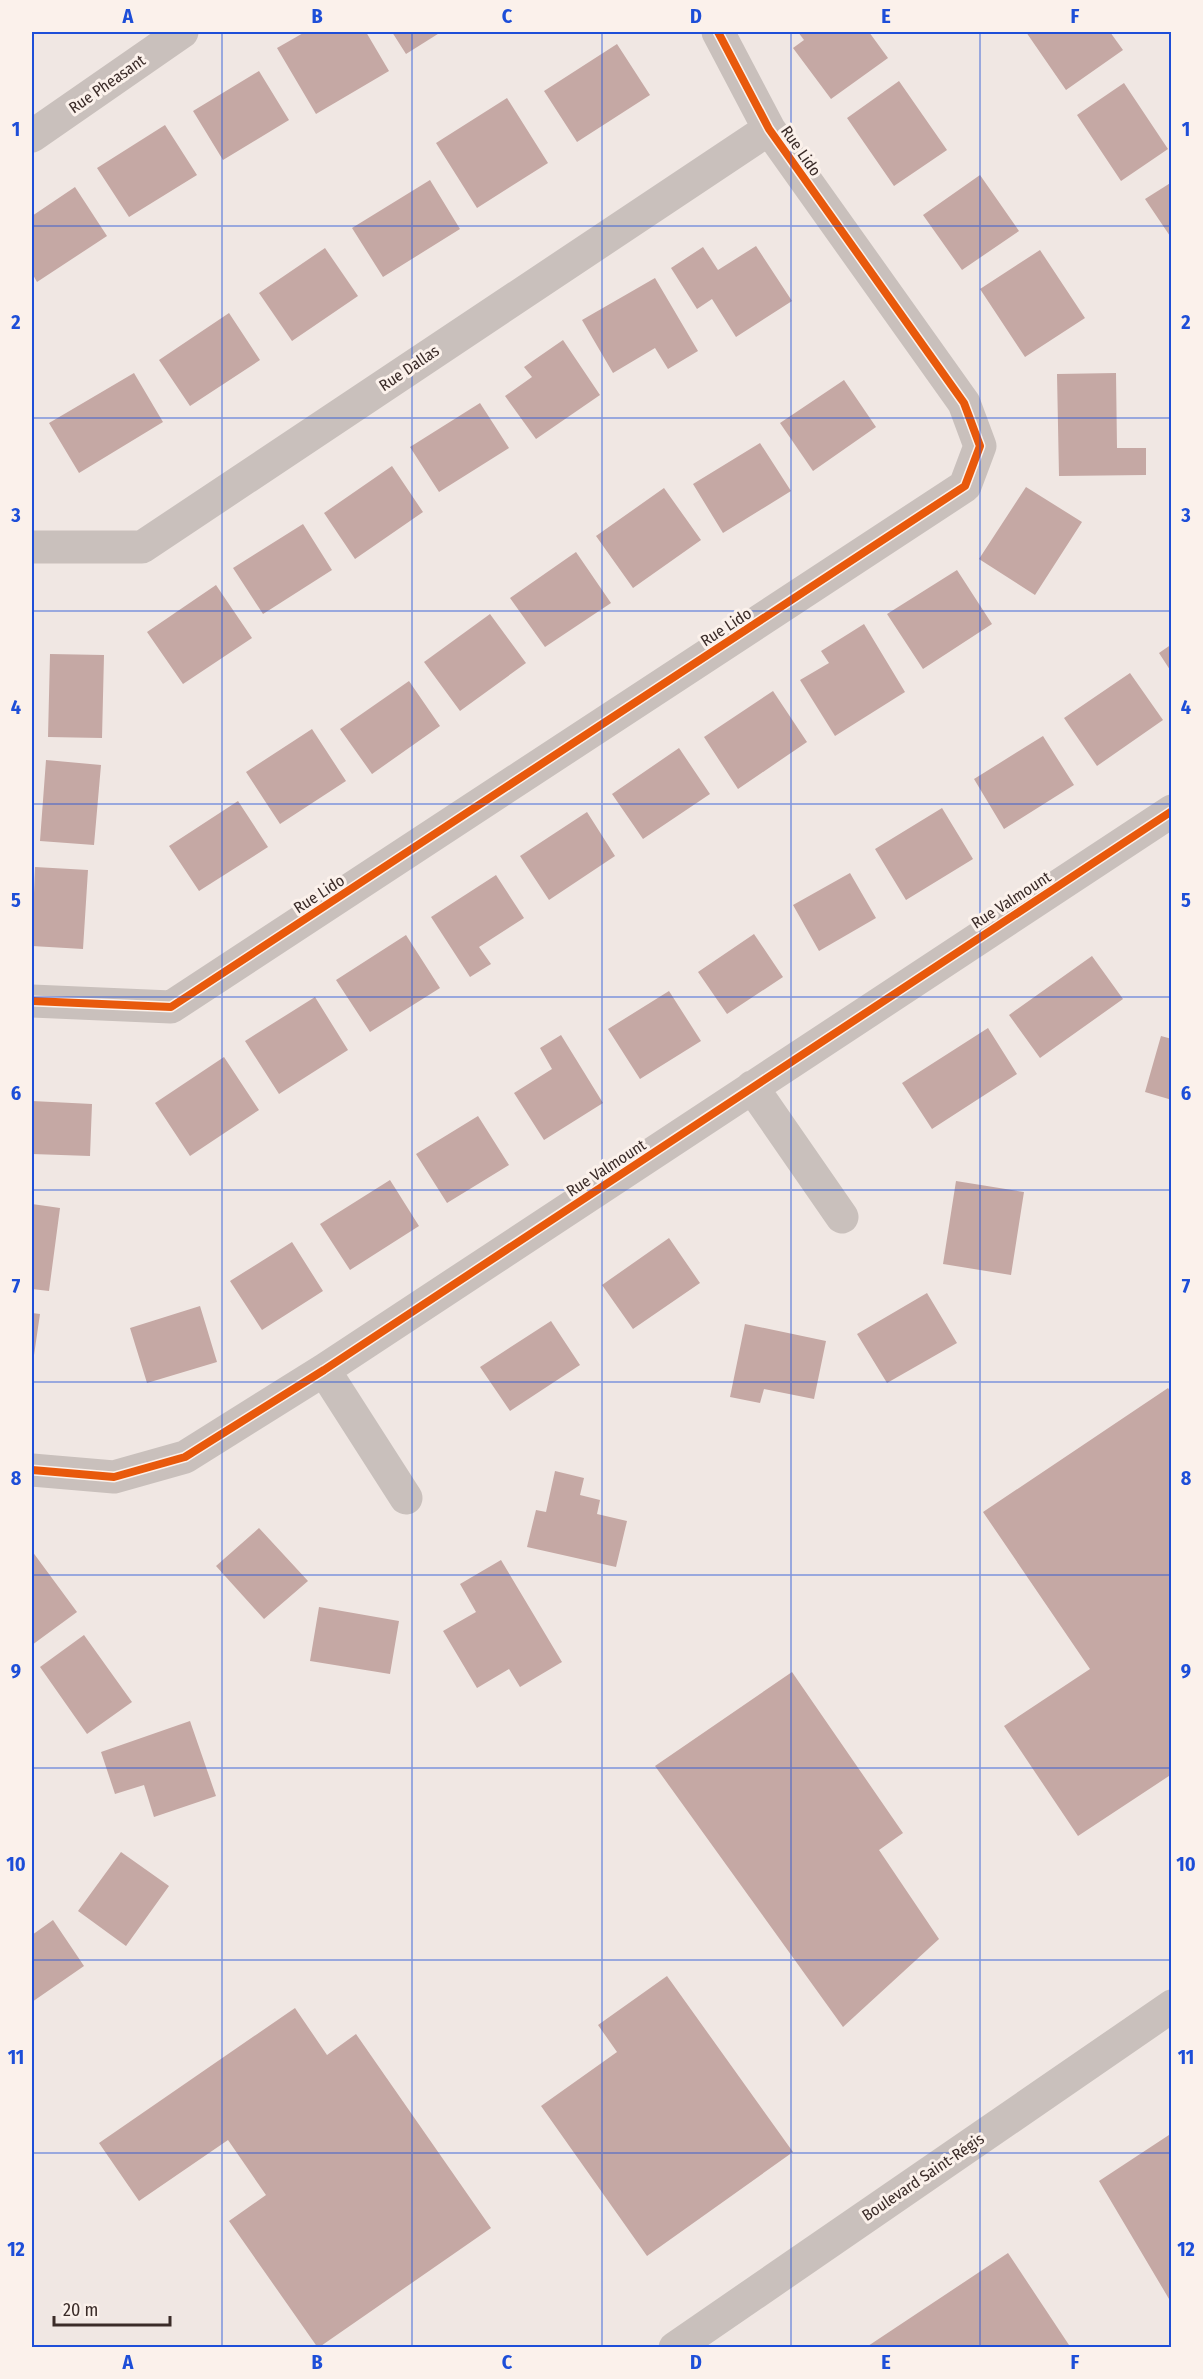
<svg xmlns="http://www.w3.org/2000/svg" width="1203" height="2379" viewBox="0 0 1203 2379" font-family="'Fira Sans Condensed',sans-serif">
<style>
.building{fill:#c5a8a4}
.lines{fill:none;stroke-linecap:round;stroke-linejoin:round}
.minor{stroke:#c9c0bc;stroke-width:33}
.cycleway-casing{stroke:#fbf1eb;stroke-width:11}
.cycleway{stroke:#e8590c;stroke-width:8}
.grid{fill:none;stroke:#1d4ed8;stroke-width:1.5;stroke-opacity:0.55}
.labels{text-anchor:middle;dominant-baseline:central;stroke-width:6;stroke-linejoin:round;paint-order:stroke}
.street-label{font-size:16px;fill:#3b2c29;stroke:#fbf1eb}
.neatline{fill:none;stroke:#1d4ed8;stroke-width:2}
.grid-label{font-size:20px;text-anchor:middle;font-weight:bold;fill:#1d4ed8}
</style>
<rect width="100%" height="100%" fill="#f0e7e3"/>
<path class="building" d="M305 32H366L389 71 316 114 277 48Z
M392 32H441L406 54Z
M798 32H869L888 58 831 99 793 48 804 40Z
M1026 32H1110L1123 50 1066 90Z
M617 44 650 95 577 142 544 91Z
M259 71 289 120 223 160 193 111Z
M899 81 947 150 894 186 847 118Z
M1124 83 1168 149 1121 181 1077 115Z
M507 98 548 163 477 208 436 143Z
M165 125 197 175 129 217 97 168Z
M980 175 1019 231 962 270 923 215Z
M430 180 460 229 383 277 352 228Z
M1172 182V239L1145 199Z
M75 187 107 236 37 282 32 273V216Z
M756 246 792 301 736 337 712 299 697 309 671 268 703 247 718 270Z
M325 248 358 296 292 341 259 293Z
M1040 250 1085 318 1025 357 980 289Z
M655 278 698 351 668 369 655 348 613 373 582 320Z
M229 313 260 360 190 406 159 360Z
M563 340 600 395 536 439 505 396 532 377 524 367Z
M134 373 163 422 79 473 49 423Z
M1116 373 1117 448H1146V475L1059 476 1057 374Z
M844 380 876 427 813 471 780 423Z
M480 403 509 448 439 492 410 447Z
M760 443 791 491 723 533 693 484Z
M392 466 423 512 355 559 324 513Z
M1026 487 1082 522 1035 595 979 559Z
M664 488 701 540 633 588 596 536Z
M303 524 332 570 263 614 233 568Z
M576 552 611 603 545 647 510 598Z
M957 570 992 624 923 669 887 614Z
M216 585 252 638 183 684 147 632Z
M490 614 526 663 460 711 424 662Z
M864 624 905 692 835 736 800 680 829 663 821 651Z
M1172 644V673L1159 653Z
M50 654 104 655 102 738 48 737Z
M1130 673 1163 720 1097 766 1064 718Z
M409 681 440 726 372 774 340 729Z
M773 691 807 742 738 789 704 737Z
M312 729 346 781 280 824 246 772Z
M1043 736 1074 785 1004 829 974 779Z
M679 748 710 794 643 839 612 794Z
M46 760 101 765 94 845 40 841Z
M238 801 268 847 199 891 169 846Z
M942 808 973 859 906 900 875 849Z
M587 812 615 856 549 900 520 856Z
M35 867 88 870 83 949 32 946Z
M850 873 876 918 819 951 793 905Z
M496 875 524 918 479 947 491 964 470 977 431 917Z
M754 934 783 977 727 1014 698 972Z
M406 935 440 988 370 1032 336 980Z
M1092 956 1123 999 1040 1058 1009 1015Z
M669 991 701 1041 640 1079 608 1029Z
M315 997 348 1050 279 1094 245 1041Z
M988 1028 1017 1074 932 1129 902 1083Z
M561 1035 603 1103 544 1140 514 1093 552 1069 540 1048Z
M1161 1036 1172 1039V1100L1145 1092Z
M224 1057 259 1110 190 1156 155 1103Z
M32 1101 92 1104 90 1156 32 1154Z
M478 1116 509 1165 447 1203 416 1154Z
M390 1180 419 1226 350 1270 320 1224Z
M956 1181 1024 1192 1011 1275 943 1264Z
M32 1204 60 1208 49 1291 32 1289Z
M669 1238 700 1283 633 1329 602 1285Z
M292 1242 323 1291 262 1330 230 1281Z
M927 1293 957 1343 887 1383 857 1334Z
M200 1306 217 1362 147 1383 130 1328Z
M32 1313 40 1314 33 1362H32Z
M551 1321 580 1365 510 1411 480 1367Z
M745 1324 826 1341 814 1399 764 1389 760 1403 730 1397Z
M1168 1388 1172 1394V1774L1078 1836 1004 1726 1090 1669 983 1512Z
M555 1471 584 1478 580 1495 600 1500 597 1514 627 1521 616 1567 527 1547 536 1510 546 1512Z
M259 1528 308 1581 264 1619 216 1566Z
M32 1551 77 1612 32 1645Z
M501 1560 562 1662 520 1687 509 1669 477 1688 443 1631 476 1612 460 1584Z
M319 1607 399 1621 390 1674 310 1661Z
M84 1635 132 1702 87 1734 40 1667Z
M792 1672 903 1833 879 1850 939 1939 843 2027 655 1766Z
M190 1721 216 1796 154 1817 144 1785 115 1794 101 1752Z
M121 1852 169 1886 126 1946 78 1911Z
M53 1920 84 1966 32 2002V1935Z
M667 1976 793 2152 647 2256 541 2106 617 2052 598 2025Z
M295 2008 327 2055 356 2034 491 2228 318 2348 229 2221 266 2195 228 2140 139 2201 99 2143Z
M1172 2133V2304L1099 2181Z
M1008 2253 1071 2348H865Z"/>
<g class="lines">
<path class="minor" d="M32 136 182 32
M32 547H142L769 129
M32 1001 171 1007 965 486 980 446 964 403 769 129 718 32
M752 1087 842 1217
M324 1370 406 1498
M32 1470 114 1477 185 1457 324 1370 1172 811
M675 2348 1172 2006"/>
<defs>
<path id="cycleway" d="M32 1001 171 1007 965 486 980 446 964 403 769 129 718 32
M32 1470 114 1477 185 1457 324 1370 1172 811"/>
</defs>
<use href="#cycleway" class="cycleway-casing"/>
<use href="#cycleway" class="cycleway"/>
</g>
<path class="grid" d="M222 32V2348M412 32V2348M602 32V2348M791 32V2348M980 32V2348M32 226H1172M32 418H1172M32 611H1172M32 804H1172M32 997H1172M32 1190H1172M32 1382H1172M32 1575H1172M32 1768H1172M32 1960H1172M32 2153H1172"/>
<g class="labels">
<g class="street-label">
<text transform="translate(107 84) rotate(-35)">Rue Pheasant</text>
<text transform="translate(801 151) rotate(55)">Rue Lido</text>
<text transform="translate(409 368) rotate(-34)">Rue Dallas</text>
<text transform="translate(726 627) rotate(-33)">Rue Lido</text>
<text transform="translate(319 894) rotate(-33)">Rue Lido</text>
<text transform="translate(1011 900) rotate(-33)">Rue Valmount</text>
<text transform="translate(606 1168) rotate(-33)">Rue Valmount</text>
<text transform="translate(923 2177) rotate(-34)">Boulevard Saint-Régis</text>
</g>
</g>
<rect width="1203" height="2379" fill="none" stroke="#fbf1eb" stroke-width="66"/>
<path d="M54 2316v9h116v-9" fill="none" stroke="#3b2c29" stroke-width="3"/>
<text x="63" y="2316" font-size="18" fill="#3b2c29" stroke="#fbf1eb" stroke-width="4.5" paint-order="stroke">20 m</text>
<rect x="33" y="33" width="1137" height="2313" class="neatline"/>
<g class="grid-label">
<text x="128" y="23">A</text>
<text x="317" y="23">B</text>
<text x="507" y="23">C</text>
<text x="696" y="23">D</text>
<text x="886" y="23">E</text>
<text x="1075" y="23">F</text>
<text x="16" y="136">1</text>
<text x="1186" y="136">1</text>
<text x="16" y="329">2</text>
<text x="1186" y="329">2</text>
<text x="16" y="522">3</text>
<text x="1186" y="522">3</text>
<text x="16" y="714">4</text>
<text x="1186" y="714">4</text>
<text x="16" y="907">5</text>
<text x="1186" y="907">5</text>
<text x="16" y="1100">6</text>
<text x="1186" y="1100">6</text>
<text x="16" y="1293">7</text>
<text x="1186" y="1293">7</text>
<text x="16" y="1485">8</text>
<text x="1186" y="1485">8</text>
<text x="16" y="1678">9</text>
<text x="1186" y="1678">9</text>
<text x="16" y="1871">10</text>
<text x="1186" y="1871">10</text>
<text x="16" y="2064">11</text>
<text x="1186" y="2064">11</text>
<text x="16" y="2256">12</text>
<text x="1186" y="2256">12</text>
<text x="128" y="2369">A</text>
<text x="317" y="2369">B</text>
<text x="507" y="2369">C</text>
<text x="696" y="2369">D</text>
<text x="886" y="2369">E</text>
<text x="1075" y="2369">F</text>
</g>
</svg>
